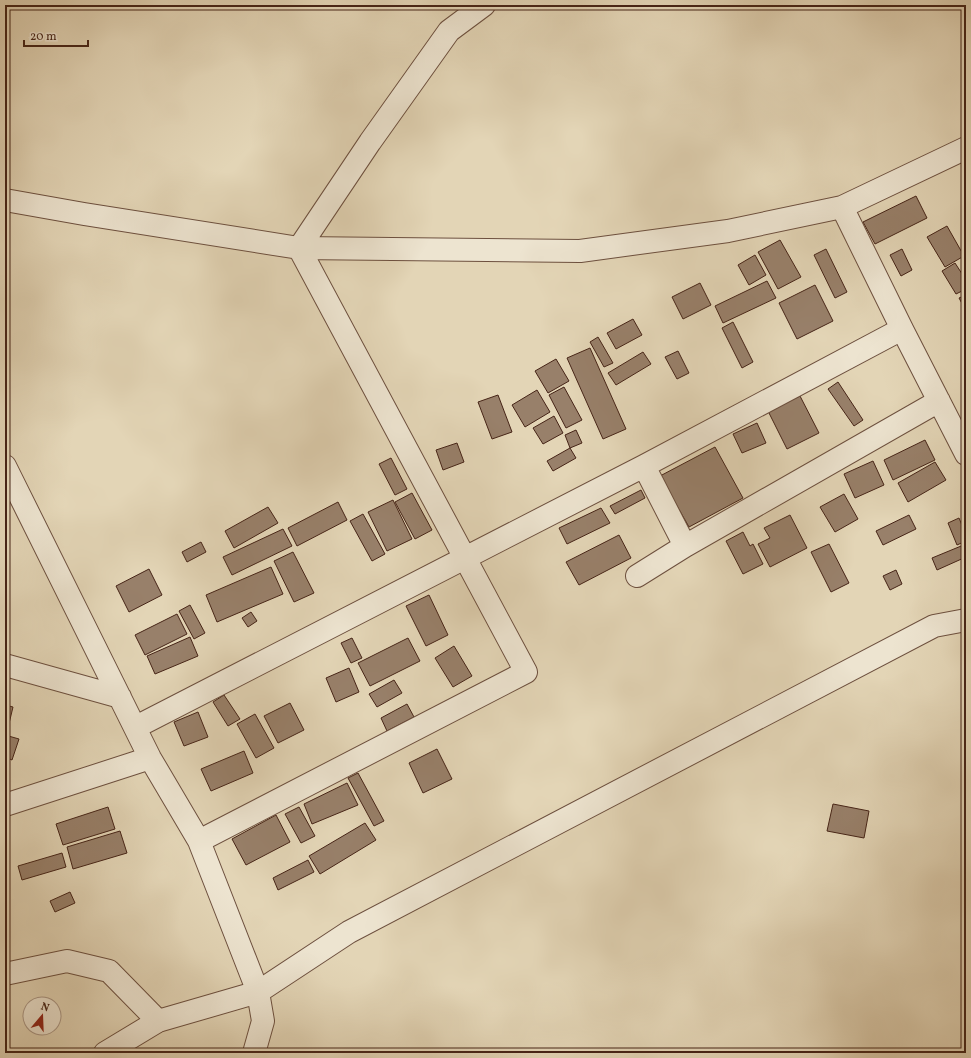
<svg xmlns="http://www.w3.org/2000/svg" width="971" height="1058" viewBox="0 0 971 1058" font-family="Vollkorn,serif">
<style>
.building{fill:#98806a;stroke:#462417}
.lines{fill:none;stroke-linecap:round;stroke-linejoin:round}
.minor-casing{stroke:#6d503f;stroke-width:24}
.tertiary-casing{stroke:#6d503f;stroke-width:24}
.minor{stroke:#ede4d0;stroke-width:22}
.tertiary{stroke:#ede4d0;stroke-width:22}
</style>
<rect width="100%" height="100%" fill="#e3d5b6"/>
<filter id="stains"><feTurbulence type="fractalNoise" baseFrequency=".005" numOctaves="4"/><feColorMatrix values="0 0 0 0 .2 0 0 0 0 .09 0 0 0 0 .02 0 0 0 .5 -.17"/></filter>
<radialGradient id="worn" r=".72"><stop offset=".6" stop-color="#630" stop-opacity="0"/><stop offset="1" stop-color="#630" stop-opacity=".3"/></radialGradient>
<path class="building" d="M916 196 927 218 875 244 863 222Z
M947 226 964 256 945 267 927 237Z
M780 240 801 277 778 289 758 252Z
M826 249 847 292 835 298 814 255Z
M902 249 912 270 901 276 890 255Z
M755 255 766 275 749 285 738 265Z
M955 263 966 280V289L956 294 942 271Z
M767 281 776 298 723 323 715 306Z
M700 283 711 305 683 319 672 297Z
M815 285 833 321 797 339 779 303Z
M966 295V311L959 298Z
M633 319 642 335 616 349 607 333Z
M733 322 753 362 742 368 722 328Z
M598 337 613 363 604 367 590 342Z
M590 348 626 429 603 439 567 358Z
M678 351 689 373 677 379 665 357Z
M643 352 651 364 616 385 608 373Z
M556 359 569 381 548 393 535 371Z
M838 382 863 420 854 426 828 389Z
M564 387 582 420 566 428 549 395Z
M537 390 550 412 525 427 512 405Z
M498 395 512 432 492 439 478 402Z
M800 396 819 433 787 449 768 411Z
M554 416 563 433 543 444 533 428Z
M757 423 766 443 742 453 733 434Z
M576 430 582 443 570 448 565 435Z
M925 440 935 460 893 480 884 460Z
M457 443 464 462 443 470 436 450Z
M715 447 743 498 689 527 660 476Z
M570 448 576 458 553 471 547 461Z
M391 458 407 489 395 495 379 464Z
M873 461 884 485 855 498 844 474Z
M935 462 946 480 908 502 898 483Z
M641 490 645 498 615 514 610 506Z
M412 493 432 530 415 539 395 502Z
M844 494 858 519 835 532 820 507Z
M393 500 412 539 387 551 368 512Z
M338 502 347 520 297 546 288 528Z
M268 507 278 523 234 548 225 531Z
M601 508 610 523 567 544 559 528Z
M363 514 385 554 372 561 350 521Z
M790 515 807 548 770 567 758 544 770 538 764 528Z
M909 515 916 529 883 545 876 531Z
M959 518 966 535V541L957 545 948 523Z
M283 529 292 546 232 575 223 557Z
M743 532 750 546 753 544 763 564 743 574 726 541Z
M619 535 631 558 579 585 566 562Z
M201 542 206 552 187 562 182 552Z
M829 544 849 583 831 592 811 552Z
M966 544V557L937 570 932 558Z
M293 552 314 593 294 602 274 561Z
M271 567 283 594 217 622 206 595Z
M149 569 162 595 129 612 116 586Z
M896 570 902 584 890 590 883 576Z
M429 595 448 635 426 646 406 606Z
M190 605 205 633 194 639 179 611Z
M251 612 257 621 248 627 242 618Z
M177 614 187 634 145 655 135 635Z
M190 637 198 656 155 674 147 656Z
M352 638 362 658 351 663 341 643Z
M408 638 420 661 370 686 358 663Z
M454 646 472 676 453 687 435 658Z
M349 668 359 692 336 702 326 678Z
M394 680 402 693 377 707 369 694Z
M224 695 240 719 228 726 213 702Z
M290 703 304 730 278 743 264 716Z
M407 704 414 717 387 731 381 718Z
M5 705 13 707 7 732 5 731Z
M198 712 208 737 184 746 174 722Z
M255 714 274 748 256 758 237 724Z
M5 735 19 739 12 760 5 757Z
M437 749 452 779 423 793 409 763Z
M244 751 253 773 211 791 201 769Z
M358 773 384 821 374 826 348 778Z
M347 783 358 805 312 824 304 804Z
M833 804 869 811 864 838 827 831Z
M108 807 115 829 63 845 56 824Z
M299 807 315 836 301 843 285 814Z
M276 815 290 842 246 865 232 839Z
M365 823 376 840 320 874 309 856Z
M120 831 127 853 73 869 67 847Z
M62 853 66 867 22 880 18 866Z
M308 860 314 872 278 890 273 878Z
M70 892 75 903 55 912 50 901Z
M5 895 9 908 5 909Z"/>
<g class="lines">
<defs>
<path id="minor" d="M5 200 84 214 299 248 580 251 728 231 842 207 966 148
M842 207 902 329 966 454
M5 466 150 758 199 841 258 992
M644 466 685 546
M637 576 685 546 939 401
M5 665 120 697
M136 727 644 466 902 329
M5 805 150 758
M199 841 526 672 299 248 370 142 449 31 484 5
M5 974 67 961 109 971 158 1021"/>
<path id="tertiary" d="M105 1053 158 1021 258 992 349 932 934 626 966 620
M254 1053 263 1021 258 992"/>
</defs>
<use href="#minor" class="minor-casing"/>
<use href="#tertiary" class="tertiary-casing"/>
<use href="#minor" class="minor"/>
<use href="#tertiary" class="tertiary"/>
</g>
<rect width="971" height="1058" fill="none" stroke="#e3d5b6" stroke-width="20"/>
<rect x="6" y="6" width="959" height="1046" fill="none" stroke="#462417" stroke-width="2"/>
<rect x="10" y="10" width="951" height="1038" fill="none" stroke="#462417"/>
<g transform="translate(42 1016) rotate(19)"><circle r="19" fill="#ede4d0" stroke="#aa9786"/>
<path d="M0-3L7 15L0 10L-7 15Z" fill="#8f2418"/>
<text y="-6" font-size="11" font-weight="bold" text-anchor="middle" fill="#462417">N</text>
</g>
<path d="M24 40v6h64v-6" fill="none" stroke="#462417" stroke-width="2"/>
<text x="30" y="40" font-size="12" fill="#462417" stroke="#ede4d0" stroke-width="3" paint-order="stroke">20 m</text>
<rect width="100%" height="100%" filter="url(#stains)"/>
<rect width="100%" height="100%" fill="url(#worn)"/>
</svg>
